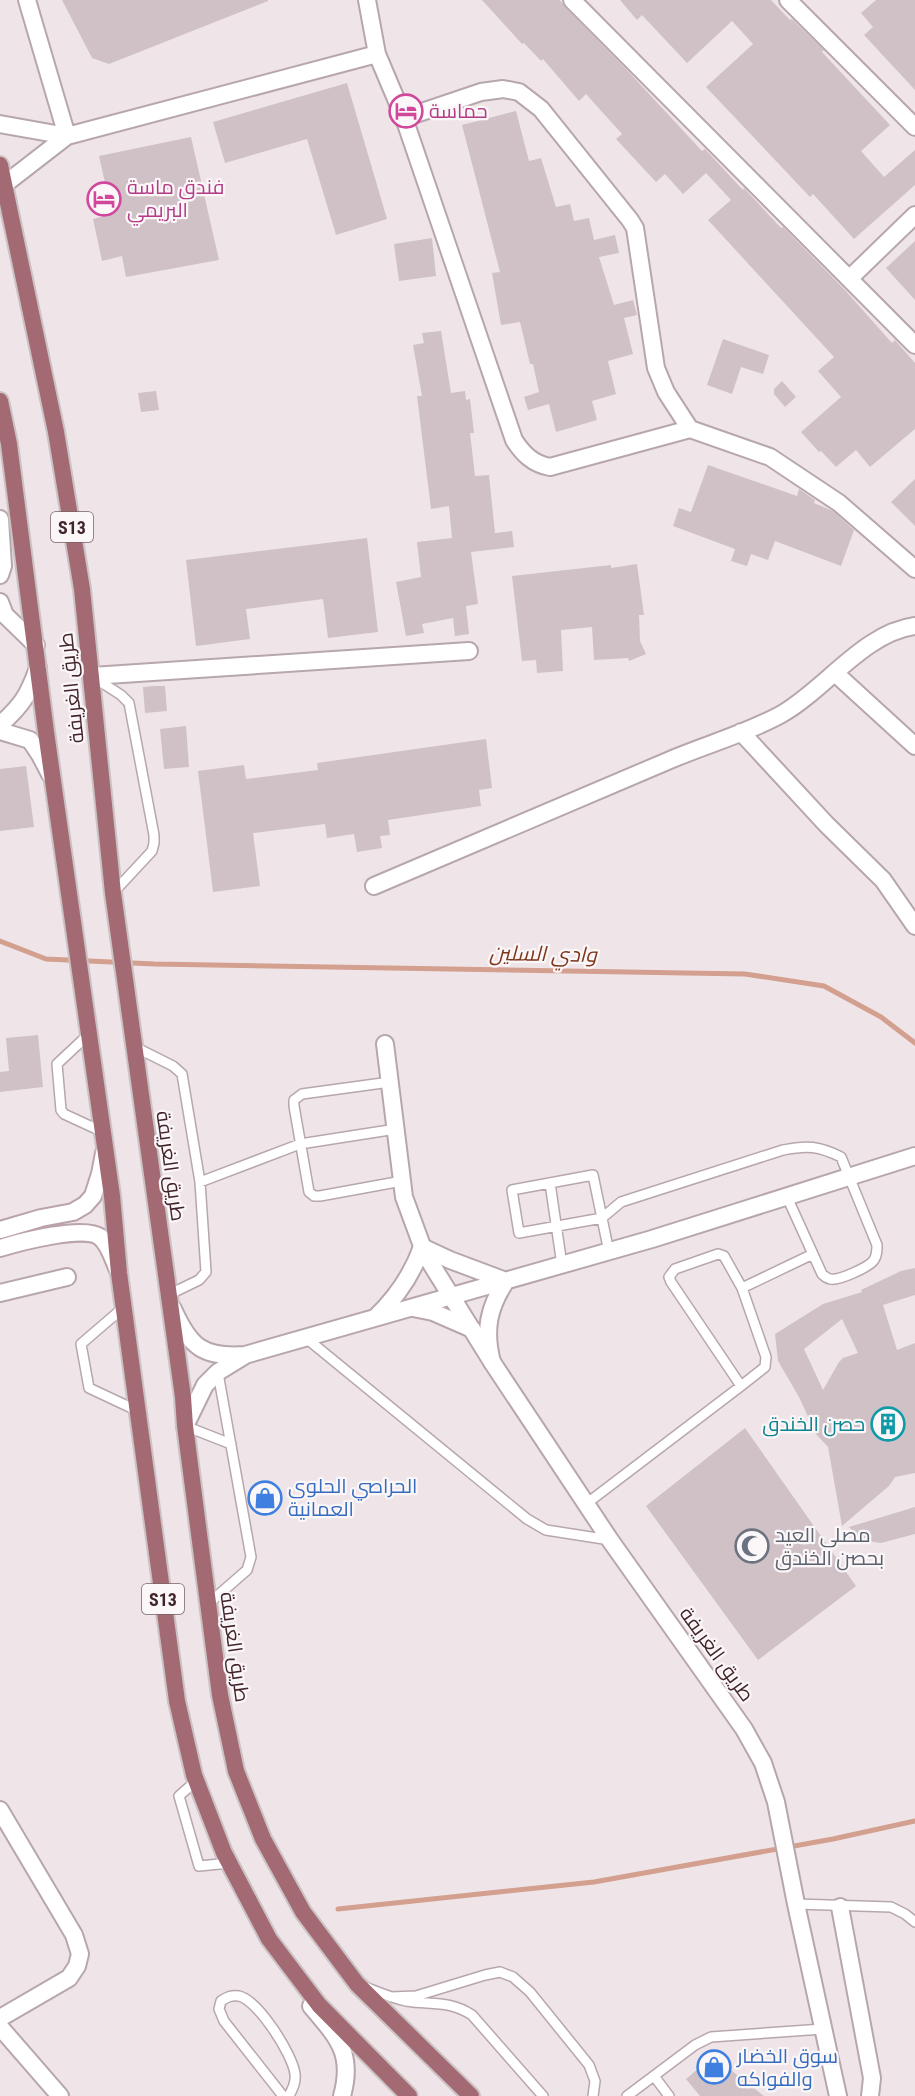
<svg xmlns="http://www.w3.org/2000/svg" width="915" height="2096" viewBox="0 0 915 2096" font-family="'Roboto Condensed',Cairo,sans-serif">
<style>
.lines{fill:none;stroke-linecap:round;stroke-linejoin:round}
.stream{stroke:#d39f8e;stroke-width:5}
.building{fill:#cfc1c6;fill-rule:evenodd}
.service-casing{stroke:#b7a7ac;stroke-width:12}
.minor-casing{stroke:#b7a7ac;stroke-width:20}
.tertiary-casing{stroke:#b7a7ac;stroke-width:20}
.secondary-casing{stroke:#baa3a9;stroke-width:20}
.primary-casing{stroke:#cac2c3;stroke-width:20}
.service{stroke:#fff;stroke-width:9}
.minor{stroke:#fff;stroke-width:16}
.tertiary{stroke:#fff;stroke-width:16}
.secondary{stroke:#fff;stroke-width:16}
.primary{stroke:#a46a73;stroke-width:16}
.labels{text-anchor:middle;dominant-baseline:central;stroke-width:4.5;stroke-linejoin:round;paint-order:stroke}
.shield{fill:#fbf6f8;stroke:#796367;stroke-width:1.5}
.shield-label{font-size:18px;font-weight:bold;fill:#412429}
.hotel-label{font-size:20px;fill:#b23c85;stroke:#fbf6f8;text-anchor:start}
.street-label{font-size:20px;fill:#412429;stroke:#fbf6f8}
.culture-label{font-size:20px;fill:#0d838f;stroke:#fbf6f8;text-anchor:end}
.shop-label{font-size:20px;fill:#366cbe;stroke:#fbf6f8;text-anchor:start}
.worship-label{font-size:20px;fill:#5b616d;stroke:#fbf6f8;text-anchor:start}
.water-label{font-size:21px;font-style:italic;fill:#7f371c;stroke:#fbf6f8}
</style>
<rect width="100%" height="100%" fill="#efe5e9"/>
<g class="lines">
<path class="stream" d="M0 941 46 959 154 964 745 974 824 986 881 1017 915 1043
M338 1909 594 1882 833 1839 915 1821"/>
</g>
<path class="building" d="M62 0H268V1L109 64 92 58Z
M482 0H560L565 7 626 69 702 151 705 149 743 190 744 188 781 228 783 227 845 290 892 343 895 340 915 363V429L870 467 856 450 836 467 821 451 819 452 801 432 841 397 818 371 834 357 708 220 731 200 706 173 683 194 665 174 656 182 616 139 622 134 586 94 579 101 543 59 541 61 524 43 522 44Z
M620 0H771L790 20 792 19 824 50 822 52 890 125 861 151 884 177 915 150V185L854 239 813 194 810 197 706 87 753 44 732 21 687 63 642 15 637 20Z
M876 0H915V90L864 35 873 27 861 13Z
M347 83 387 219 336 235 307 139 225 163 213 122Z
M516 111 529 161 541 158 556 207 570 204 574 221 589 218 594 240 615 235 619 253 599 257 614 305 633 300 637 315 624 318 633 354 608 361 616 394 592 401 597 420 556 432 549 404 528 410 524 397 539 392 533 364H530L520 322 501 325 492 273 500 272 462 125Z
M191 137 219 260 126 277 122 256 102 261 93 219 112 214 99 156Z
M432 238 436 276 399 281 394 244Z
M915 241V300L886 268Z
M441 331 451 393 465 391 466 400 470 399 474 433H470L475 476 489 475 495 533 512 531 514 547 471 552 478 604 466 606 469 634 455 636 453 618 422 624 424 633 406 636 396 582 421 577 417 542 452 538 449 506 431 509 417 396H422L413 345 424 343 422 333Z
M723 339 769 355 763 374 741 367 732 394 707 385Z
M782 381 796 397 785 407 774 394V389Z
M156 391 159 410 141 412 138 393Z
M708 465 797 496 799 489 815 500 814 503 833 511 854 530 841 566 775 541 768 560 751 554 747 566 731 561 735 549 673 526 679 508 691 512Z
M915 479V526L891 502Z
M367 538 378 632 328 638 323 599 246 609 250 639 196 646 186 560Z
M637 564 644 615H639L640 641 646 654 629 661 628 658 594 660 592 627 561 630 563 671 537 673 536 660 522 661 512 576 611 565V568Z
M153 686H165L167 711 145 713 143 687Z
M186 726 189 767 164 769 160 729Z
M486 739 492 788 479 790 481 806 388 820 390 835 380 836 382 848 357 852 354 834 327 838 325 824 253 833 260 886 213 892 198 771 244 765 246 779 318 770 317 763Z
M26 766 34 827 0 831V769Z
M38 1035 43 1087 0 1092V1072L9 1071 6 1038Z
M915 1268V1295L883 1305 897 1350 915 1343V1473L895 1477 889 1486 842 1526 828 1447 816 1434 799 1397 778 1361 775 1334 823 1304 862 1292 861 1290 901 1271ZM842 1319 858 1353 843 1358 839 1362 823 1390 804 1349Z
M745 1428 856 1586 758 1660 646 1506Z
M915 1507V1534L881 1543 861 1540 849 1527Z
M713 2056 764 2096H700L686 2079Z"/>
<g class="lines">
<defs>
<path id="service" d="M93 677 121 695 129 703 154 835V843L152 851 113 893
M89 1034 57 1064 61 1110 64 1114 103 1132
M133 1046 173 1066 182 1074 200 1182 206 1272 199 1280 168 1295
M390 1082 302 1094 294 1100V1106L309 1192 314 1196H320L402 1181
M200 1182 300 1144 396 1129
M550 1183 562 1265
M609 1252 593 1175 512 1190 519 1233 602 1218 621 1202 783 1150C807 1145 819 1146 841 1157L877 1245C877 1251 877 1255 874 1260 869 1267 839 1281 830 1279 826 1278 825 1277 822 1274L787 1197
M742 1288 813 1254
M124 1307 81 1344 89 1388 138 1411
M306 1338 527 1519 546 1530 610 1540
M185 1426 231 1444
M586 1504 741 1386 765 1367 766 1357 742 1288 724 1256 718 1254 675 1269 669 1277 671 1282 741 1386
M208 1604 247 1570 251 1557 218 1373
M197 1780 179 1796 199 1866 230 1863
M796 1904 891 1907 905 1914 915 1922
M365 1987C378 1992 392 1998 406 2001 431 2005 449 2000 472 2015L543 2096
M391 1997 416 1996 485 1975 500 1972 513 1977 530 1992 589 2065 595 2081 593 2096
M654 2076 669 2096
M283 2096 224 2021 219 2009 221 2001C227 1997 231 1995 239 1996 258 2000 293 2055 295 2074 296 2082 293 2088 289 2096
M627 2096 695 2045 711 2037 823 2029"/>
<path id="minor" d="M27 0 67 136
M367 0 377 54 404 118 514 440C523 454 533 464 550 467L690 429 770 457 839 503 915 569
M572 0 915 345
M404 118 481 92 503 89 519 92 541 109 630 220 635 228 656 368 666 392 690 429
M0 124 67 136
M5 184 67 136 377 54
M850 278 915 215
M0 519 3 566 0 575
M0 602 5 615 36 645
M835 673 915 746
M92 676 469 651
M0 725C22 705 28 696 38 668
M0 731 30 740 40 755 50 774
M741 732 826 824 883 880 915 926
M374 886C470 845 566 804 663 763 701 746 743 735 780 715 825 690 863 633 915 626
M385 1044 404 1197 425 1254 492 1362 610 1540 744 1729 763 1763 776 1802 796 1904 838 2096
M0 1293 67 1277
M0 1810 74 1935 80 1954 77 1966 69 1978 0 2018
M840 1907 872 2078 870 2096
M0 2027 60 2096"/>
<path id="tertiary" d="M788 0 915 127
M413 1308 433 1312 472 1329
M173 1309C190 1347 203 1358 245 1355L652 1239 915 1156
M375 1318C397 1297 412 1275 422 1247L450 1260 506 1281C488 1308 484 1331 492 1362
M185 1426 205 1385 218 1372 244 1356
M311 2006C337 2037 354 2053 342 2096"/>
<path id="secondary" d="M0 1230 41 1218 73 1212 85 1205 93 1196 100 1174 104 1153
M0 1248C20 1242 84 1225 100 1237 109 1244 113 1259 118 1270"/>
<path id="primary" d="M0 165 56 432 82 589 113 893 183 1397 185 1426 220 1695 236 1771 263 1839 303 1912 357 1984 471 2096
M0 401 9 444 46 732 112 1196 119 1273 177 1701 194 1775 224 1853 269 1939 319 2005 409 2096"/>
</defs>
<use href="#service" class="service-casing"/>
<use href="#minor" class="minor-casing"/>
<use href="#tertiary" class="tertiary-casing"/>
<use href="#secondary" class="secondary-casing"/>
<use href="#primary" class="primary-casing"/>
<use href="#service" class="service"/>
<use href="#minor" class="minor"/>
<use href="#tertiary" class="tertiary"/>
<use href="#secondary" class="secondary"/>
<use href="#primary" class="primary"/>
</g>
<defs>
<symbol id="hotel-ring" viewBox="-11 -11 22 22"><circle r="9.5" fill="#fbf6f8" stroke="#d1479c" stroke-width="1.5"/><path d="M-6-4.5h1.5V1H6V5H4.5V3h-9V5H-6ZM-4 0a1.8 1.8 0 1 1 3.6 0ZM.5 0V-2.5h3Q6-2.5 6 0Z" fill="#d1479c"/></symbol>
<symbol id="building-ring" viewBox="-11 -11 22 22"><circle r="9.5" fill="#fbf6f8" stroke="#0f9aa8" stroke-width="1.5"/><path d="M-4-6H4V6H1V3H-1V6H-4ZM-2.5-4.3h1.7v1.8h-1.7ZM.8-4.3h1.7v1.8H.8ZM-2.5-1h1.7V.8h-1.7ZM.8-1h1.7V.8H.8Z" fill="#0f9aa8"/></symbol>
<symbol id="shop-ring" viewBox="-11 -11 22 22"><circle r="9.5" fill="#fbf6f8" stroke="#3f7fe0" stroke-width="1.5"/><path d="M-5-2.5h2.3a2.7 3.5 0 0 1 5.4 0H5L5.5 6h-11ZM-1.5-2.5h3a1.5 2.3 0 0 0-3 0Z" fill="#3f7fe0"/></symbol>
<symbol id="mosque-ring" viewBox="-11 -11 22 22"><circle r="9.5" fill="#fbf6f8" stroke="#6b7280" stroke-width="1.5"/><path d="M3.5-4.9A6 6 0 1 0 3.5 4.9A5 5 0 1 1 3.5-4.9Z" fill="#6b7280"/></symbol>
</defs>
<g fill-rule="evenodd">
<use href="#hotel-ring" x="387" y="92" width="38" height="38"/>
<use href="#hotel-ring" x="85" y="180" width="38" height="38"/>
<use href="#building-ring" x="869" y="1405" width="38" height="38"/>
<use href="#shop-ring" x="246" y="1479" width="38" height="38"/>
<use href="#mosque-ring" x="733" y="1527" width="38" height="38"/>
<use href="#shop-ring" x="695" y="2048" width="38" height="38"/>
</g>
<g class="labels">
<g class="shield">
<rect x="51" y="512" width="42" height="30" rx="4.5"/>
<rect x="142" y="1584" width="42" height="30" rx="4.5"/>
</g>
<g class="shield-label">
<text x="72" y="527">S13</text>
<text x="163" y="1599">S13</text>
</g>
<g class="hotel-label">
<text x="429" y="111">حماسة</text>
<text x="127" y="187">فندق ماسة<tspan x="127" dy="23">البريمي</tspan></text>
</g>
<g class="street-label">
<text transform="translate(71 688) rotate(-96)">طريق الغريفة</text>
<text transform="translate(171 1166) rotate(82)">طريق الغريفة</text>
<text transform="translate(235 1647) rotate(82)">طريق الغريفة</text>
<text transform="translate(717 1654) rotate(54)">طريق الغريفة</text>
</g>
<g class="culture-label">
<text x="865" y="1424">حصن الخندق</text>
</g>
<g class="shop-label">
<text x="288" y="1486">الحراصي الحلوى<tspan x="288" dy="23">العمانية</tspan></text>
<text x="737" y="2056">سوق الخضار<tspan x="737" dy="23">والفواكه</tspan></text>
</g>
<g class="worship-label">
<text x="775" y="1535">مصلى العيد<tspan x="775" dy="23">بحصن الخندق</tspan></text>
</g>
<g class="water-label">
<text transform="translate(543 954) rotate(1)">وادي السلين</text>
</g>
</g>
</svg>
